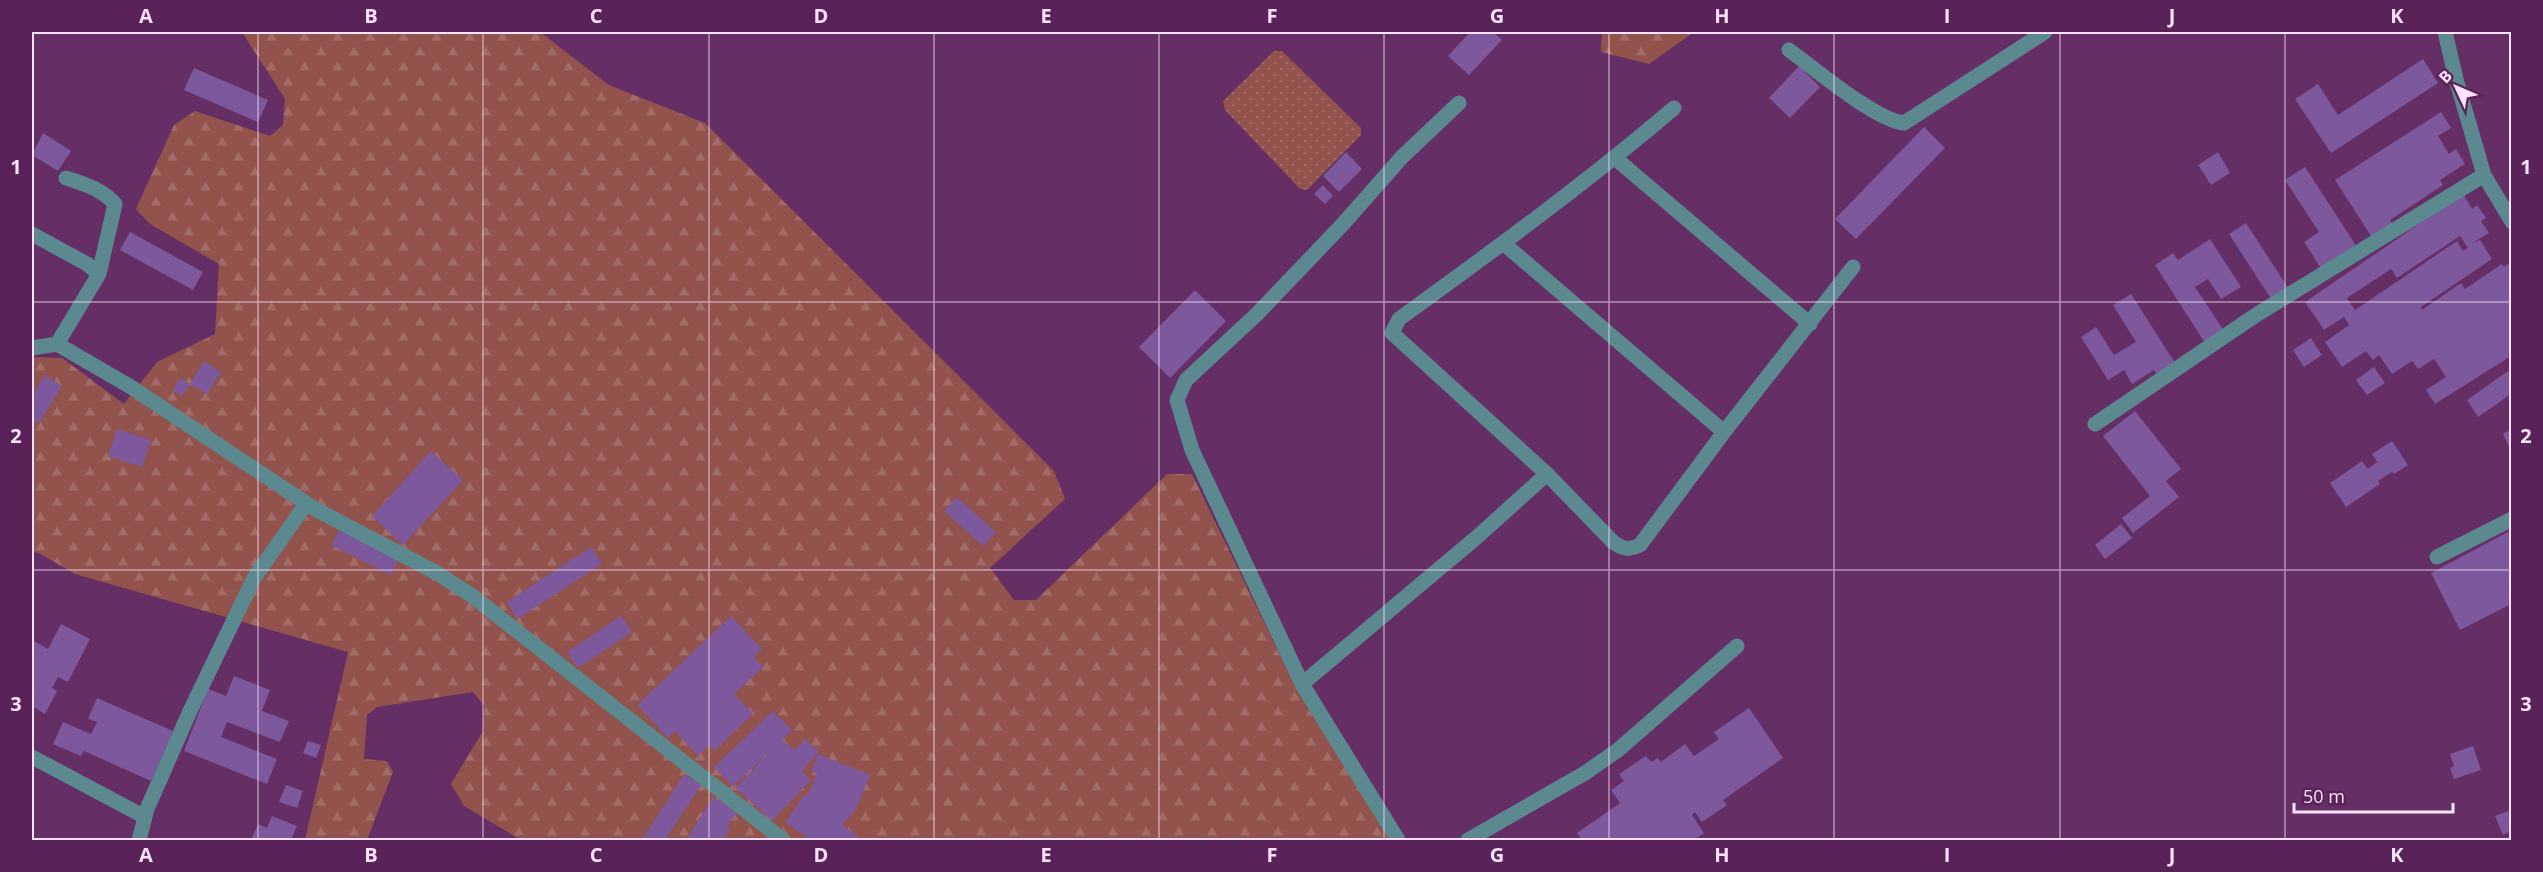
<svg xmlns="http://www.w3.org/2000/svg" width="2543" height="872" viewBox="0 0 2543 872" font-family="'Open Sans',sans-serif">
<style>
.grass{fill:url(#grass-dots)}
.forest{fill:url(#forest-firs)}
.building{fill:#7d589c;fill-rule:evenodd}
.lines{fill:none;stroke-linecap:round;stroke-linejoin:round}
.minor{stroke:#5b898f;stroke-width:15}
.grid{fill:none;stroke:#fce1fa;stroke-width:1.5;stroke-opacity:0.55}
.neatline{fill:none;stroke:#fce1fa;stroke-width:2}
.grid-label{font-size:20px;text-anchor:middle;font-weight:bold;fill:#fce1fa}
</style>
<defs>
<pattern id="grass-dots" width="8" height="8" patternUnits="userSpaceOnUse" patternTransform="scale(1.5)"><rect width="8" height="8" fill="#91534c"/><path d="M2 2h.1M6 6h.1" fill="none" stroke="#a16b67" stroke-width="1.8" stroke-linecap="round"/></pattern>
<pattern id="forest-firs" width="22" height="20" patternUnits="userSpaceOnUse" patternTransform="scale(1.5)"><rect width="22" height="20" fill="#91534c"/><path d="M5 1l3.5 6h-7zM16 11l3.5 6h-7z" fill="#a16b67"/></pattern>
</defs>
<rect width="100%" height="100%" fill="#652e64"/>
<path class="grass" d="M1274 51H1282L1361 128V135L1307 190 1300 189 1225 110 1223 101Z"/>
<path class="forest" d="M242 32H540L609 85 705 123 1054 471 1065 499 990 568 1014 600H1036L1167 474H1192L1296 688 1391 840H521L464 806 451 784 483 731 484 705 473 692 377 707 367 715 364 759 387 761 393 772 367 840H305L348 652 75 574 39 553 32 552V357L62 358 124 404 157 362 215 334 219 264 150 224 136 209 174 125 195 111 270 136 283 125 285 99Z
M1602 32H1694L1649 64 1601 52Z"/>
<path class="building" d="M1470 32H1493L1502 40 1469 75 1448 56Z
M2423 59 2438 83 2331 153 2295 99 2318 84 2338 115Z
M1799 66 1820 87 1790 118 1769 98Z
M194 68 268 100 258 122 184 90Z
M2441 112 2451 128 2438 136 2449 154 2456 149 2465 164 2440 180 2443 185 2390 220 2394 226 2373 239 2335 180Z
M1924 127 1945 148 1856 239 1835 219Z
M43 133 71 151 58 171 32 155Z
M1346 152 1362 169 1339 192 1323 176Z
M2218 152 2230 173 2211 185 2198 165Z
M2305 167 2357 247 2322 270 2304 242 2319 232 2285 180Z
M1323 185 1333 196 1325 204 1314 194Z
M2463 194 2472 209 2477 205 2486 218 2481 221 2489 233 2471 244 2480 240 2492 259 2421 307 2422 310 2461 283 2465 289 2502 264 2504 267 2511 262V356L2435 404 2426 390 2446 377 2434 359 2418 369 2412 361 2392 374 2379 355 2373 360 2366 351 2342 367 2325 342 2349 325 2344 317 2324 330 2305 302ZM2460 236 2468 248 2463 251 2457 241 2355 310 2347 298 2391 269 2397 278Z
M2246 223 2290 291 2273 302 2229 234Z
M130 232 203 272 193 290 120 250Z
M2210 239 2241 287 2221 299 2208 279 2195 287 2226 334 2207 346 2155 265 2173 253 2178 260Z
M1195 290 1226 321 1170 378 1139 347Z
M2131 294 2177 366 2159 378 2154 370 2132 384 2124 370 2108 380 2081 337 2096 327 2114 355 2136 342 2113 305Z
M2311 338 2322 355 2304 367 2293 350Z
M204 361 221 372 207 394 190 384 182 396 173 390 180 378 190 384Z
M2374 367 2385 383 2367 395 2356 380Z
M2511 369V394L2478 417 2467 400Z
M45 375 62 386 38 424 32 420V396Z
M2135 411 2181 469 2166 481 2179 497 2133 533 2122 518 2150 496 2103 436Z
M117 429 151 440 142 467 108 456Z
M2511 429V451L2503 434Z
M2392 441 2408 465 2394 474 2392 472 2378 481 2380 484 2346 507 2330 483 2362 461 2368 469 2377 462 2372 454Z
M431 451 463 480 403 545 372 516Z
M957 497 996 532 983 546 944 511Z
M2121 524 2132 538 2105 559 2095 545Z
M340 529 399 558 391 575 331 545Z
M2510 531 2511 604 2460 630 2431 573Z
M591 547 602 564 517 619 507 602Z
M621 616 632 632 578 668 567 652Z
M731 616 762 649 754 657 763 667 734 694 753 714 714 751 709 745 698 756 675 731 668 738 637 705Z
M61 624 90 639 68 682 58 677 52 688 57 691 45 714 32 706V640L48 649Z
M234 676 270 690 262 711 289 721 280 742 227 722 221 737 277 759 267 784 184 751 208 689 226 696Z
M97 698 173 731 151 781 84 751 81 756 53 744 63 722 91 734 97 722 88 719Z
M1749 708 1783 758 1723 800 1727 805 1702 822 1695 812 1692 815 1704 833 1694 840H1582L1577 833 1620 803 1611 790 1624 781 1619 774 1646 756 1651 762 1658 758 1661 762 1685 744 1694 756 1719 739 1714 732Z
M773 711 792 730 782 740 794 750 805 739 819 752 802 771 811 780 772 821 736 788 773 748 733 787 714 767Z
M308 741 321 745 316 758 303 753Z
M2473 746 2481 770 2454 779 2450 768 2454 766 2450 754Z
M818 754 870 775 855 811 842 825 858 836 855 840H811L785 822 803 797 809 793 817 773 811 771Z
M684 774 701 785 665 840H642Z
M286 785 303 791 297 808 279 802Z
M713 797 737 812 727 827 731 828 723 840H686Z
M2511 810V831L2503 835 2495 816Z
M272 816 297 826 291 840H251L258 824 267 828Z"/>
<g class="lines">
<path class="minor" d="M2445 32 2456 79 2484 175 2512 222
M1789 50C1814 68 1875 120 1904 123L2045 32
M1674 108C1586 183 1493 251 1399 319L1392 333 1547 474 1613 542C1624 550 1629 550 1640 545L1724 432 1853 267
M1615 158 1810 324
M66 178C84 184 102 189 115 204L99 274
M32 234 87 264 99 274 57 344 131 387 315 509 437 573 471 595 783 840
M1503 243 1724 432
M32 348 57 344
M2095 424 2256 315 2484 175
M2437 557 2512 519
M1302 684 1477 537 1547 474
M32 757 145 817
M139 840 147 809 190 711 254 578 306 504
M1398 840 1302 684 1192 450 1177 400 1186 380 1257 314 1343 224 1402 157 1459 103
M1468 840 1585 773 1618 750 1737 646"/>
</g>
<path class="grid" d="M258 32V840M483 32V840M709 32V840M934 32V840M1159 32V840M1384 32V840M1609 32V840M1834 32V840M2060 32V840M2285 32V840M32 302H2512M32 570H2512"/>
<rect width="2543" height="872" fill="none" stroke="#592259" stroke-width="66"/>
<g transform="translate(2456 87) rotate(314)" stroke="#592259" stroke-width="4.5" paint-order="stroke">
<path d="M0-4.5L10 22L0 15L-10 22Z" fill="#fce1fa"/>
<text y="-9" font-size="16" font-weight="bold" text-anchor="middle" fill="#fce1fa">B</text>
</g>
<path d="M2294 803v9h159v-9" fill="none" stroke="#fce1fa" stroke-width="3"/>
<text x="2303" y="803" font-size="18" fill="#fce1fa" stroke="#592259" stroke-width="4.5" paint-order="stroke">50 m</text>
<rect x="33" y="33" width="2477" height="806" class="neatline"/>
<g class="grid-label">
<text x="146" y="23">A</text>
<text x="371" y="23">B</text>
<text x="596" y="23">C</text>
<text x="821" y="23">D</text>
<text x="1046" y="23">E</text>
<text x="1272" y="23">F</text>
<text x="1497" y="23">G</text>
<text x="1722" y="23">H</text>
<text x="1947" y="23">I</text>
<text x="2172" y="23">J</text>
<text x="2397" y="23">K</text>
<text x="16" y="174">1</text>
<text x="2526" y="174">1</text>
<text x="16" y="443">2</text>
<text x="2526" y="443">2</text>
<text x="16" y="711">3</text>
<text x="2526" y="711">3</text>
<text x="146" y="862">A</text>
<text x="371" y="862">B</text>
<text x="596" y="862">C</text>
<text x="821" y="862">D</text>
<text x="1046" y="862">E</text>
<text x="1272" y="862">F</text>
<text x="1497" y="862">G</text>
<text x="1722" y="862">H</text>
<text x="1947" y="862">I</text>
<text x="2172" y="862">J</text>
<text x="2397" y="862">K</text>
</g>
</svg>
